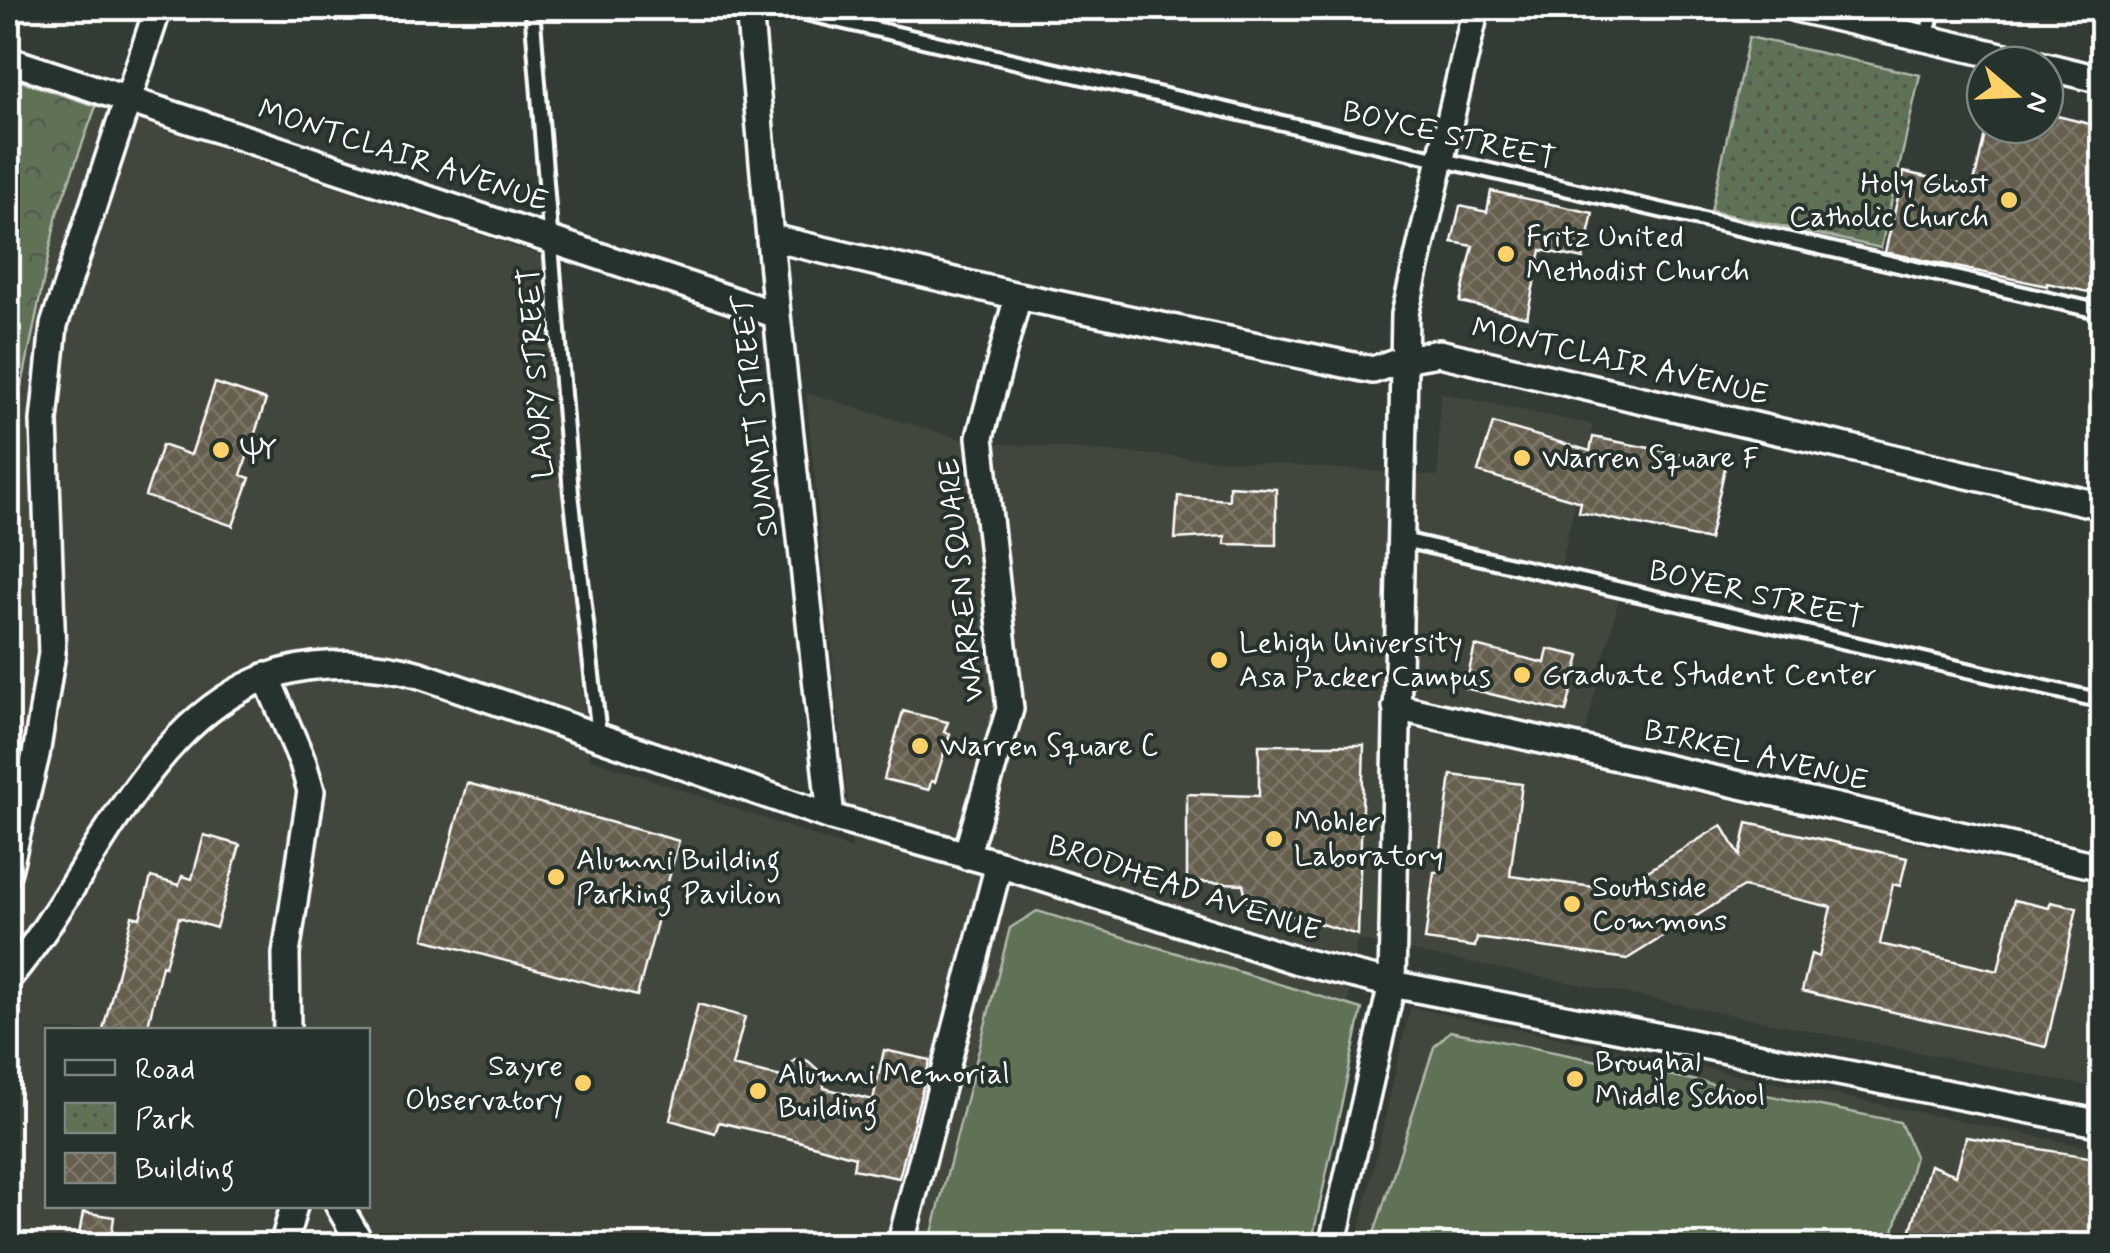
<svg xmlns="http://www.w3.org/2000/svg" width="2110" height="1253" viewBox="0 0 2110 1253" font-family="Mynerve,sans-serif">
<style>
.built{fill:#42463c;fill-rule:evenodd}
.grass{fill:#5f7255;stroke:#afb8aa;stroke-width:2.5}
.forest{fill:url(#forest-crowns);stroke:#afb8aa;stroke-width:2.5}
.park{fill:url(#park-dots);stroke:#afb8aa;stroke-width:2.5}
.building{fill:url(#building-cross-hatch);stroke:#fff;stroke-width:2.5}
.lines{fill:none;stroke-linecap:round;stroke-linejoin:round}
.lane-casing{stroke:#fff;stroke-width:20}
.street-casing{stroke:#fff;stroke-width:32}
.lane{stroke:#26332d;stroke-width:12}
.street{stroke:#26332d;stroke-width:25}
.poi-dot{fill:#ffd166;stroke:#26332d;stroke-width:4}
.labels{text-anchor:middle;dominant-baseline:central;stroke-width:8;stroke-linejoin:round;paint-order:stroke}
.street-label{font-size:30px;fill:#fff;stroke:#26332d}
.poi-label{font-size:30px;fill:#fff;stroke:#26332d;text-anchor:start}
</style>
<defs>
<pattern id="forest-crowns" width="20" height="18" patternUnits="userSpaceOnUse" patternTransform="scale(2.5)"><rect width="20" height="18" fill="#5f7255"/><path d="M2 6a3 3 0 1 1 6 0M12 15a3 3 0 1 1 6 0" fill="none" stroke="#53594f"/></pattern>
<pattern id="park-dots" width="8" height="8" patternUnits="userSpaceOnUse" patternTransform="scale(2.5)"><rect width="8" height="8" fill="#5f7255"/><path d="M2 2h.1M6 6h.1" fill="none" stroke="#53594f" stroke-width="1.8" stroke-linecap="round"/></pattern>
<pattern id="building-cross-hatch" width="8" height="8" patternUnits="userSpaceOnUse" patternTransform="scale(2.5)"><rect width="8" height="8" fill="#665f4e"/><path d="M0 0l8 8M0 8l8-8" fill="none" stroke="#7d7769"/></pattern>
</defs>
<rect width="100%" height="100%" fill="#333c34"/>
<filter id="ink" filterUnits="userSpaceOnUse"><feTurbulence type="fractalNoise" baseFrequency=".01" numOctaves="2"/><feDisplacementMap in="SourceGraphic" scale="20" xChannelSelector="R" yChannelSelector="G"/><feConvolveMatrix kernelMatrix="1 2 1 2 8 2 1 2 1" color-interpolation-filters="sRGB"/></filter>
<g filter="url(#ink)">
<path class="built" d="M8 77 542 256 589 758 852 849 806 393 968 441 1438 476 1440 393 1593 425 1557 583 1619 598 1577 765 2102 886V1089L1357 940 1348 1007 1301 1245 8 1246ZM48 1030H368V1206H48Z
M1410 1007 2102 1150V1245L1356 1246Z"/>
<path class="grass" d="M1037 911 1362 1009 1311 1245H929L1010 928Z
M1450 1031 1900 1122 1915 1156 1890 1245H1381L1373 1237 1434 1047Z"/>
<path class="forest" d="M8 77 96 106 57 214 22 385 8 396Z"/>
<path class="park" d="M1749 37 1920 75 1881 248 1711 211Z"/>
<path class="building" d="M2045 113 2102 127V295L2047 283V286L1885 252 1904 172 1973 187 1987 125H2045Z
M1491 191 1593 213 1583 259 1541 250 1527 317 1460 302 1473 246 1452 242 1460 206 1487 212Z
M215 383 266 400 241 475 250 478 233 526 145 496 162 445 191 455Z
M1493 423 1590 451 1593 437 1726 463 1709 540 1579 512 1581 502 1478 472Z
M1229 486 1276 489V545L1225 544V536L1175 539 1178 496 1229 500Z
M1475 646 1545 663 1548 649 1580 656 1566 712 1465 688Z
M903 711 948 722 944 732 950 734 935 782 931 781 929 790 884 779Z
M1259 745H1364L1358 935 1247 902 1243 884 1187 881V794L1259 796Z
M1451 775 1522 784 1510 876 1617 890 1722 825 1740 856 1747 823 1907 858 1900 886 1893 884 1880 944 1998 971 2014 900 2049 908 2051 902 2077 908 2046 1047 1802 991 1811 954 1819 957 1831 907 1743 887 1627 959 1477 938 1475 947 1425 940 1434 872H1438Z
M467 783 679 841 637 996 424 939Z
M204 835 240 845 216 928 179 917 165 966 162 965 147 1030H103L132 916 140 918 151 877 179 885 182 876 192 879Z
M698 1004 745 1017 732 1066 782 1077 789 1064 798 1059 808 1061 824 1075V1088L873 1100 884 1050 930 1060 899 1178 853 1169 855 1157 791 1139 719 1122 715 1133 670 1120Z
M1966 1137 2095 1158V1170L2102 1171 2100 1246H1906L1930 1165 1956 1175Z
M83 1212 114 1217 110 1246H77Z"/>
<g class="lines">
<defs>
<path id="lane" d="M532 8 571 493 599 735
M784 8 2102 312
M1927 37 1933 8
M1399 539 2102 701"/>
<path id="street" d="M749 8 777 315 831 817
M1795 8 2040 65
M8 60 777 315
M2045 66 2102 80
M772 238 1018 296 1373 370 1403 359 1439 353 2102 506
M266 676 303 763 311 791 286 954 287 1030
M1396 707 2102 867
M966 856 1010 709 980 437 1018 296
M8 871 36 755 52 653 44 421 54 325 158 8
M8 978C98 873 157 683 314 666 350 662 385 664 420 675L831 817 999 864 1298 961 1392 984 2102 1124
M339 1206 362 1246
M283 1246 294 1206
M900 1246 999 864
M1332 1246 1392 984 1405 314 1476 8"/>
</defs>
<use href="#lane" class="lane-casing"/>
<use href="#street" class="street-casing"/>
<use href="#lane" class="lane"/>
<use href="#street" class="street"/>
</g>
</g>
<g class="poi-dot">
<circle cx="2009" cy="200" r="10"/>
<circle cx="1506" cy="254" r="10"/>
<circle cx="221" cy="450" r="10"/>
<circle cx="1522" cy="458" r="10"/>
<circle cx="1219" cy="660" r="10"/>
<circle cx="1522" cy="675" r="10"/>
<circle cx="920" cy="746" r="10"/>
<circle cx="1274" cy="839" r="10"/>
<circle cx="556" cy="877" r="10"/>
<circle cx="1572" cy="904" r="10"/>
<circle cx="1575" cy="1079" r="10"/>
<circle cx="583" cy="1083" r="10"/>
<circle cx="758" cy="1091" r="10"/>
</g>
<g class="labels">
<g class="street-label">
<text transform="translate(1449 136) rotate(13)">BOYCE STREET</text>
<text transform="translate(403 156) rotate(18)">MONTCLAIR AVENUE</text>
<text transform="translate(1620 362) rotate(13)">MONTCLAIR AVENUE</text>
<text transform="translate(537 373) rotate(-94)">LAURY STREET</text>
<text transform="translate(756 416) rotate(-96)">SUMMIT STREET</text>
<text transform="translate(962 580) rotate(-96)">WARREN SQUARE</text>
<text transform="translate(1756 595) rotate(13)">BOYER STREET</text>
<text transform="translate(1756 756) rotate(13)">BIRKEL AVENUE</text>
<text transform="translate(1184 889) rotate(18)">BRODHEAD AVENUE</text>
</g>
<g class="poi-label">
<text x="1989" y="183" text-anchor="end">Holy Ghost<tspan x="1989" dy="34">Catholic Church</tspan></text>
<text x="1526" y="237">Fritz United<tspan x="1526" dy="34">Methodist Church</tspan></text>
<text x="241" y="450">ΨΥ</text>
<text x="1542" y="458">Warren Square F</text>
<text x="1239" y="643">Lehigh University<tspan x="1239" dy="34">Asa Packer Campus</tspan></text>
<text x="1542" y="675">Graduate Student Center</text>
<text x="940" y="746">Warren Square C</text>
<text x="1294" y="822">Mohler<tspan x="1294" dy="34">Laboratory</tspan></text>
<text x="576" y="860">Alumni Building<tspan x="576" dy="34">Parking Pavilion</tspan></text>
<text x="1592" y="887">Southside<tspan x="1592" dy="34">Commons</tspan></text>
<text x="1595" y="1062">Broughal<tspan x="1595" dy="34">Middle School</tspan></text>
<text x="563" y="1066" text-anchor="end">Sayre<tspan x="563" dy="34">Observatory</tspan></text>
<text x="778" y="1074">Alumni Memorial<tspan x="778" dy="34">Building</tspan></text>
</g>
</g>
<rect width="2110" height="1253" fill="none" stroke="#26332d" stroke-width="40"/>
<rect x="20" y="20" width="2070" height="1213" fill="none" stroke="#fff" stroke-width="4" filter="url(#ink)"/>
<rect x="45" y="1028" width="325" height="180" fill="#26332d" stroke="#7d8581" stroke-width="2.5"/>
<rect x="65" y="1060" width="50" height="15" fill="#26332d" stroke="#7d8581" stroke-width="2.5"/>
<text x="135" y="1078" font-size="30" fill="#ffffff">Road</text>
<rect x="65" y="1103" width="50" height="30" fill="url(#park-dots)" stroke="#7d8581" stroke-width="2.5"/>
<text x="135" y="1128" font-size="30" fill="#ffffff">Park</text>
<rect x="65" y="1153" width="50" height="30" fill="url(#building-cross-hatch)" stroke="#7d8581" stroke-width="2.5"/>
<text x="135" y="1178" font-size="30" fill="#ffffff">Building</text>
<g transform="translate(2015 95) rotate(109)"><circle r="48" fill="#26332d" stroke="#7d8581" stroke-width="2.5"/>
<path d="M0-8L18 38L0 25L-18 38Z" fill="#ffd166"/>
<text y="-15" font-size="28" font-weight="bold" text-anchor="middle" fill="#ffffff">N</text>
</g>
</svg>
